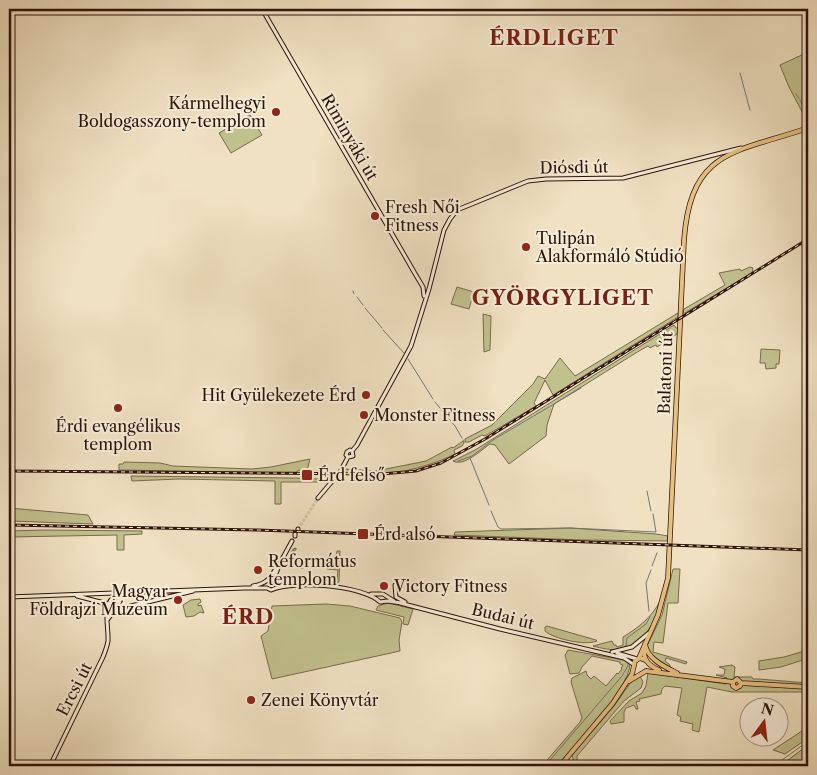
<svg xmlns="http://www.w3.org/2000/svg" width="817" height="775" viewBox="0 0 817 775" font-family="'Libre Caslon Text',serif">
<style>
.green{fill:#c1c18e;stroke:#786a4c}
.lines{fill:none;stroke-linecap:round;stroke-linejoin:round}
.stream{stroke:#6f7873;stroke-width:1}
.secondary-tunnel{stroke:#d3c2a6;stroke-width:3;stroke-dasharray:3 1.5;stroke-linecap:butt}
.secondary-casing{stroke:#2e1309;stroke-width:5}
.primary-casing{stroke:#2e1309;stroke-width:5.5}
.secondary{stroke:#f5ecd7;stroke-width:3}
.primary{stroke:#e8c081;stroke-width:4}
.rail-casing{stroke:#2e1309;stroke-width:3}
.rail{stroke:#f5ecd7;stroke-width:1;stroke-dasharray:4;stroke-linecap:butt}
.poi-dot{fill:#8f2418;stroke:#f5ecd7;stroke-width:2}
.labels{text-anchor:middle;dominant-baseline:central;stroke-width:4;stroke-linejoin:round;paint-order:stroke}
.poi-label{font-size:16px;fill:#2e1309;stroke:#f5ecd7;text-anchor:start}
.street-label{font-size:16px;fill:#2e1309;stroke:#f5ecd7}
.district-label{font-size:21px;font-weight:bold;letter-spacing:1px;fill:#7a1f14;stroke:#f5ecd7}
</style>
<rect width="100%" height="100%" fill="#f0e1c2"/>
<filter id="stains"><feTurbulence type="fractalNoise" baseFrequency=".004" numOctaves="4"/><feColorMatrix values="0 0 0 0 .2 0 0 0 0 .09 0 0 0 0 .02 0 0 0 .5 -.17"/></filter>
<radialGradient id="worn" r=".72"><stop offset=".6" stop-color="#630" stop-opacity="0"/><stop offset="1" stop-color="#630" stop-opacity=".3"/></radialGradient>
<path class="green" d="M806 53 808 56V123L789 87 780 65Z
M250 115 262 135 231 153 219 133Z
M750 267 753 268 752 273 683 314 684 309 725 285 719 273 740 269 741 271Z
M457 287 474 292 469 309 451 304Z
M678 313V317L553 395 545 380 534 403 536 406 485 436 482 435 469 442H465V439L492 425 533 384 538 376 545 379 560 358 575 376Z
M483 314 491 316 490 350 484 352Z
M674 325 676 328H678L677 334 657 347 656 345 650 348 648 346 639 351 554 404 547 425 546 436 509 464 495 445 490 444C481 450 464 467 453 461L475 450Z
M761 349 780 350 779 364H776V368L766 369 765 363H760Z
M463 441 464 443 462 446 454 450 455 454C434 465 399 474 375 475 364 475 354 474 343 474L345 469 378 471V468L386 469 426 461 452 447 453 448Z
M310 459 307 471 299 470 295 473 119 470V464H123L124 462 160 463 173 466 252 469 271 467Z
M131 476 293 478 319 479 321 482H281V504H275V481L179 479 132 481Z
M9 508 88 515 93 524 9 521Z
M570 528 656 534 668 536 667 541 583 540 454 535 455 532Z
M43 530 142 531V534L124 535V550H117V535L9 537V531Z
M296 548V550H294L293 562 299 565 300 567 334 566 337 551H340L339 582 337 583 281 582 282 578 288 580 337 582 338 570 327 569V568H301L286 563 293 549Z
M673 569H680L678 603H668L663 643 654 642 653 652 687 662 686 664 666 658 665 661 670 665V667C660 662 650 656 647 646L662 615Z
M200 599 201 602 198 604V606L201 605 204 613 200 612 194 616 186 617 183 605 191 600Z
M660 601C658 620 642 646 620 649 611 651 601 648 593 646L612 641 614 645H616L617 647 623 645V637C638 628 652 617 660 601Z
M388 603 413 609 408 625 403 624 404 617 376 610 378 606Z
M326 604 350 606 400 618 402 622 399 640 400 651 272 679 261 636 268 631 272 606Z
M547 626 596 640 597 641C585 646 554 639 545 631V627Z
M568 650 624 660 630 664C629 690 575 746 556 766H542L580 722 582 718 571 682 572 678 586 671 587 675 591 679 594 676 606 686 617 673 618 674 622 669 621 668 623 665 620 664V662L592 656 582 667 579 673 570 674 565 655Z
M808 650V659H806L781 667 759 670V661L784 657Z
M732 665 735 667 734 677H752L753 679H759L808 683V692H732L707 687 699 732 692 730 693 724 680 721 681 717 677 715 682 688 665 686 662 689 661 694 639 699 640 701 636 702 638 709H636L634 705 626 708 624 712V722L611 724 610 721 629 701 642 693 646 686 648 673 726 684 727 678 716 675H724L725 669 719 667Z
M640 676 643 682 641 688 624 701 577 756V766H575L572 755 614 706 631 682Z
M808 727V738L785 754 773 750Z
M808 745V766H780Z"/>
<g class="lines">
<path class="stream" d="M740 73 750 110
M796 94 799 98
M800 100 808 115
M353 291 354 294
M357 297 363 305
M365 308 382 328
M383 330 404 353
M408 359 433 399
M435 402 455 426 462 438
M463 440 464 442
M470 458 489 505
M458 461 472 456 493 440 581 388
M647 491 651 511
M491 511 498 527 501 529 570 528 656 532 653 514
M652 566 657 553
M649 611 646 583 651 570
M626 646 627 638 646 624 650 617
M545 766 622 676 628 666V662
M774 766 808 741"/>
<path class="secondary-tunnel" d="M298 529 318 498"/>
<defs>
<path id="secondary" d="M262 9 417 277 423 287 424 296
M352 451 357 445 411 346 429 289 444 230 450 219 457 210 528 181 546 179 623 178 741 148
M348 457 346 455 347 452 350 450 352 451
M318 498 340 472 348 457 353 456 352 451
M298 530V529
M295 536V534
M273 581 280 563 292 541
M276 583 285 585
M395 585 396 597 405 602
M253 586C270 583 270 576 280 563
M141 592 144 604
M371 594H383L394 601
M77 596 116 606 127 607 193 591
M9 597 245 588H267L271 590C292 580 363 585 380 602L387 601 402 603
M400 603 500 629 624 658 633 664
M108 619 113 612 121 607
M612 652 632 647 649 633
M617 653 637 659
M50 766 103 657C105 652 107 647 108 641 109 627 101 602 117 595"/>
<path id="primary" d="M645 644C647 659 665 667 677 673
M644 647C643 660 648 665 659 670
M639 658 658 615 668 578 684 240C691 148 736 153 808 128
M646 671 733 682 737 679 741 683 808 687
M629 681 646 671
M733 682V686L736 688 740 686 741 683
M560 766 613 703 632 674 635 661 640 658 645 660"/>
</defs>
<use href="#secondary" class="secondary-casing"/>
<use href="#primary" class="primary-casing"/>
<use href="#secondary" class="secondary"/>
<use href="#primary" class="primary"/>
<defs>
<path id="rail" d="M9 471 382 474 416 471 441 463 485 439 808 239
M9 525 258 530 808 550"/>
</defs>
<use href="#rail" class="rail-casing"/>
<use href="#rail" class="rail"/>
</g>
<g class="poi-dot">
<circle cx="276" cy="112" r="5"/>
<circle cx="375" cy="216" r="5"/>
<circle cx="526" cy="247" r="5"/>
<circle cx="366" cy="395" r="5"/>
<circle cx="118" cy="408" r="5"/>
<circle cx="364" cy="415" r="5"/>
<rect x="301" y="469" width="12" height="12" rx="2.5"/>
<rect x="357" y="528" width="12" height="12" rx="2.5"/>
<circle cx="258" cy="570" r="5"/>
<circle cx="384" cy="586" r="5"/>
<circle cx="178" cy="600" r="5"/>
<circle cx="251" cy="700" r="5"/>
</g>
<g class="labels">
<g class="poi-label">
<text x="266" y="103" text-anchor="end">Kármelhegyi<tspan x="266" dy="18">Boldogasszony-templom</tspan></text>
<text x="385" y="207">Fresh Női<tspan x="385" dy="18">Fitness</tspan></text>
<text x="536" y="238">Tulipán<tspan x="536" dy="18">Alakformáló Stúdió</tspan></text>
<text x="356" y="395" text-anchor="end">Hit Gyülekezete Érd</text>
<text x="374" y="415">Monster Fitness</text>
<text x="118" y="426" text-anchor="middle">Érdi evangélikus<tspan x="118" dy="18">templom</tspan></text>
<text x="318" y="475">Érd felső</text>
<text x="374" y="534">Érd alsó</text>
<text x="268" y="561">Református<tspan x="268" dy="18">templom</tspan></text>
<text x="394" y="586">Victory Fitness</text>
<text x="168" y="591" text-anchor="end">Magyar<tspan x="168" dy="18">Földrajzi Múzeum</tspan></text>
<text x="261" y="700">Zenei Könyvtár</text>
</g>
<g class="street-label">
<text transform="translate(350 137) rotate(60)">Riminyáki út</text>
<text transform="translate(574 167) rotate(-1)">Diósdi út</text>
<text transform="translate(665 373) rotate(-88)">Balatoni út</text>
<text transform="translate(503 616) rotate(14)">Budai út</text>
<text transform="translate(74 689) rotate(-63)">Ercsi út</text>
</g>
<g class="district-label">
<text x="554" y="37">ÉRDLIGET</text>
<text x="563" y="297">GYÖRGYLIGET</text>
<text x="248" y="616">ÉRD</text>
</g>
</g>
<rect width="817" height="775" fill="none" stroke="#f0e1c2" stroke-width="30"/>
<rect x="10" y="10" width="797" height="755" fill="none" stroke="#2e1309" stroke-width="2.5"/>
<rect x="15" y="15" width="787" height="745" fill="none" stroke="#2e1309"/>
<g transform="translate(764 722) rotate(15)"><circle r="24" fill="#f5ecd7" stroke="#a59585"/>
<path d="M0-4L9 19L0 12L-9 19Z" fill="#8f2418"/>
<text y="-8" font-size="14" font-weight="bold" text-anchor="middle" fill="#2e1309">N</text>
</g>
<rect width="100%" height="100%" filter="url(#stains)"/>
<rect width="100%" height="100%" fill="url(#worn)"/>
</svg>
